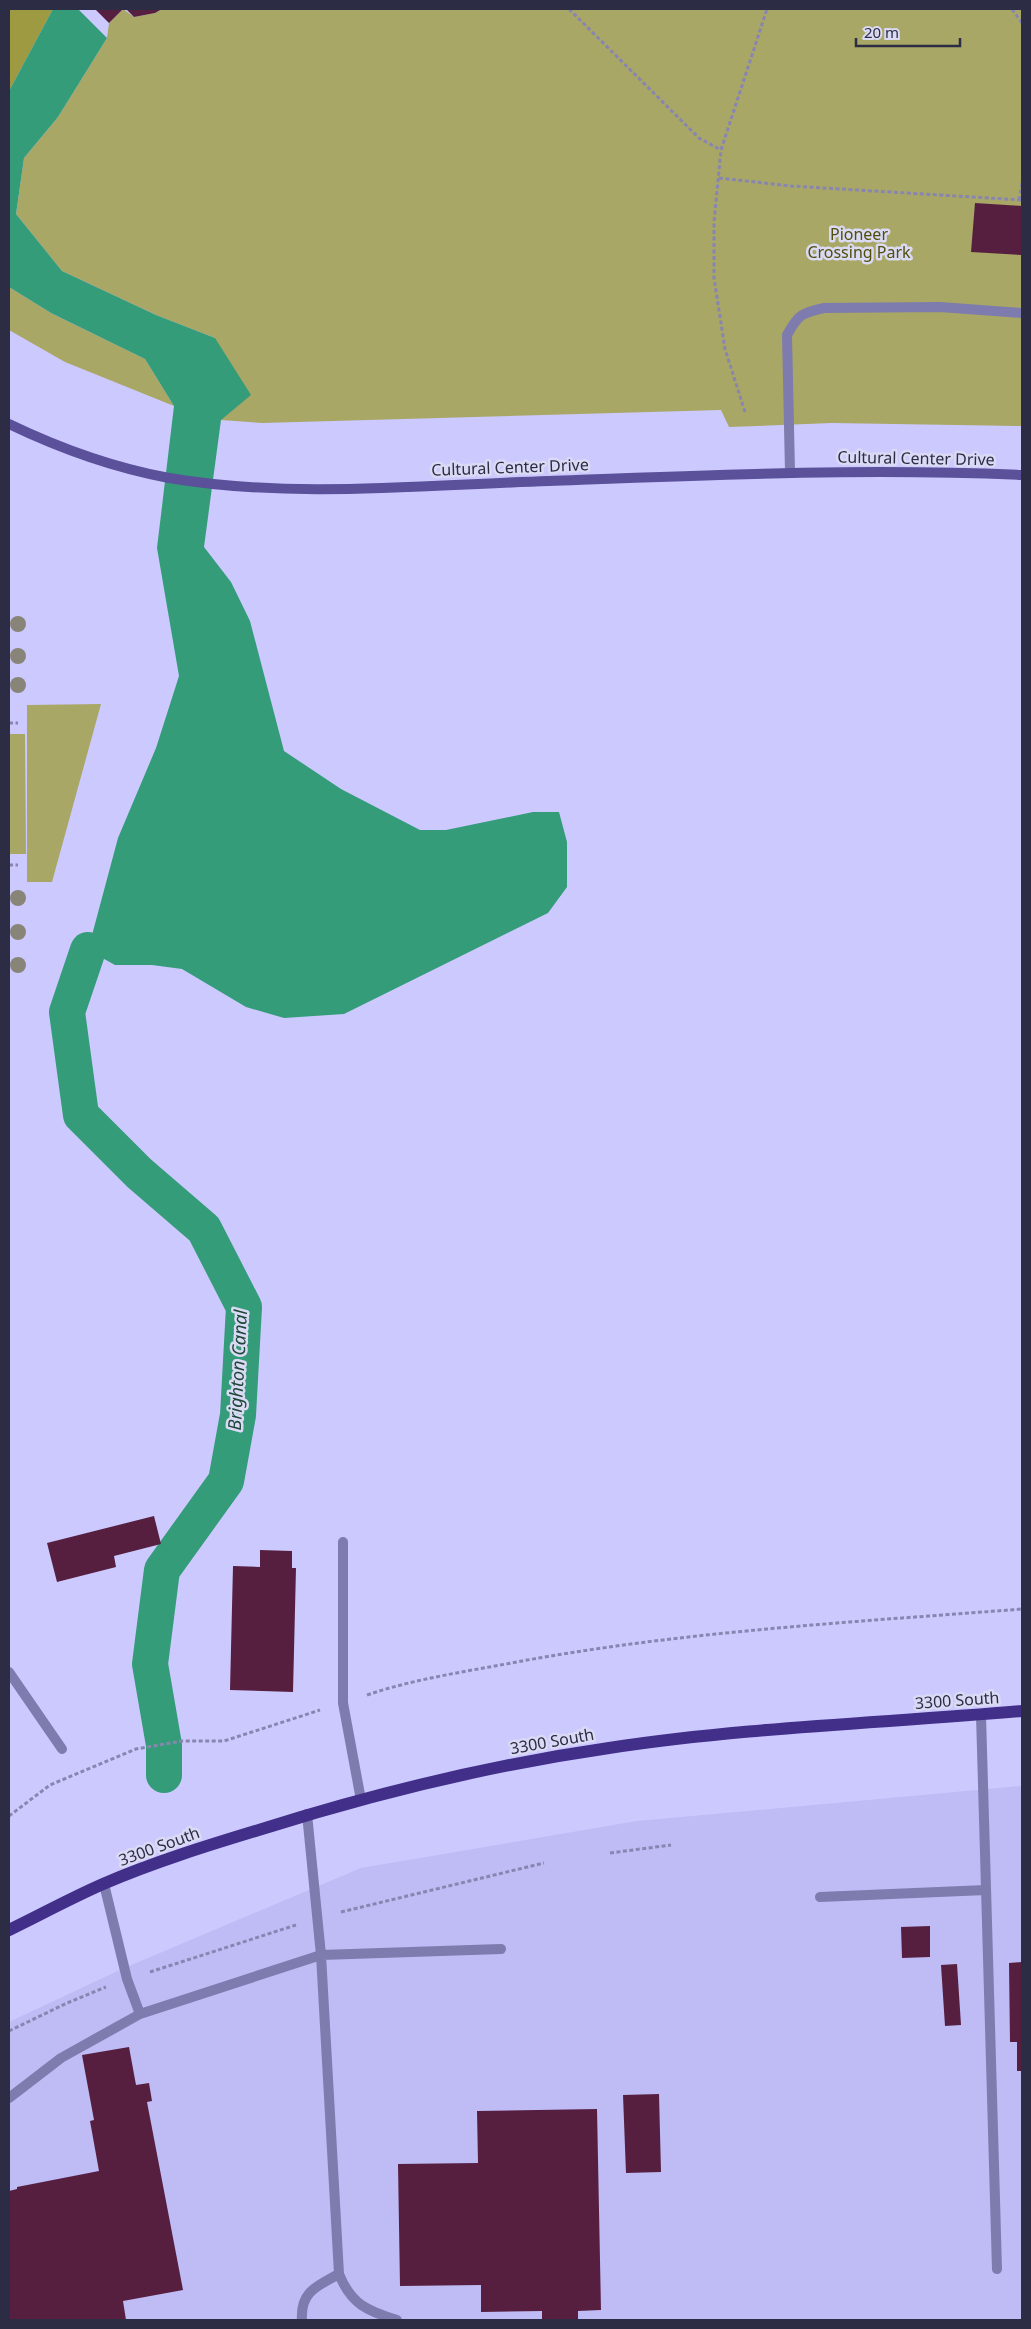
<svg xmlns="http://www.w3.org/2000/svg" width="1031" height="2329" viewBox="0 0 1031 2329" font-family="'Noto Sans',sans-serif">
<style>
.built{fill:#bebbf5}
.green{fill:#a9a766}
.forest{fill:#9d9a42}
.water{fill:#349c79}
.lines{fill:none;stroke-linecap:round;stroke-linejoin:round}
.canal{stroke:#349c79;stroke-width:36}
.building{fill:#561f40}
.path{stroke:#8886b0;stroke-width:3;stroke-dasharray:4 2.5;stroke-linecap:butt}
.lane{stroke:#7e7bae;stroke-width:10}
.street{stroke:#7e7bae;stroke-width:10}
.secondary{stroke:#5a519a;stroke-width:10}
.primary{stroke:#422f8a;stroke-width:12}
.tree{fill:#888578}
.labels{text-anchor:middle;dominant-baseline:central;stroke-width:5;stroke-linejoin:round;paint-order:stroke}
.park-label{font-size:16px;fill:#514e09;stroke:#dadaf5}
.street-label{font-size:16px;fill:#2d2c45;stroke:#dadaf5}
.water-label{font-size:18px;font-style:italic;fill:#1d4838;stroke:#dadaf5}
</style>
<rect width="100%" height="100%" fill="#ccc9ff"/>
<path class="built" d="M1022 1786V2320H9V2022L122 1969 361 1868 637 1821Z"/>
<path class="green" d="M123 9 134 17 155 13 162 9H1022V426L832 423 729 427 721 410 262 423 221 420 215 338 156 315 62 271 16 214 24 158 58 117 107 38 109 23Z
M9 287 51 313 145 359 174 406 65 362 9 330Z
M101 704 52 882H27V705Z
M9 734H25L26 854H9Z"/>
<path class="forest" d="M9 9H53L9 91Z"/>
<path class="water" d="M53 9H78L107 38 58 117 24 158 16 214 62 271 156 315 215 338 251 395 221 420 204 547 231 582 250 621 284 751 341 789 420 830H446L533 812H559L567 842V887L548 913 344 1014 284 1018 246 1007 182 969 152 965H115L88 950 118 838 156 748 179 676 157 548 174 406 145 359 51 313 9 287V91Z"/>
<g class="lines">
<path class="canal" d="M88 950 67 1012 81 1115 139 1173 204 1229 244 1307 238 1415 226 1481 162 1570 150 1664 164 1745V1775"/>
</g>
<path class="building" d="M95 9H123L109 23Z
M126 9H162L155 13 134 17Z
M975 203 1022 206V255L971 252Z
M154 1516 161 1544 114 1556 116 1567 57 1582 47 1543Z
M260 1550 292 1551V1568H296L293 1692 230 1690 233 1566 260 1567Z
M930 1926V1957L902 1958 901 1927Z
M1022 1962V2071H1017V2042H1010L1009 1963Z
M957 1964 961 2025 945 2026 941 1965Z
M129 2047 136 2085 149 2083 152 2101 147 2102 183 2290 123 2301 126 2320H9V2191L17 2189V2187L99 2171 90 2121 94 2120 82 2055Z
M659 2094 661 2172 626 2173 623 2095Z
M597 2109 601 2310 578 2311V2320H542V2311L481 2312V2285L400 2286 398 2164 478 2163 477 2111Z"/>
<g class="lines">
<path class="path" d="M569 9 699 138 721 150
M1012 9 1022 23
M719 178 791 186 1022 200
M1019 200 1022 183
M745 412 725 349 714 278V222L721 150 767 9
M9 723H18
M9 865H18
M367 1695C417 1678 470 1671 522 1661 687 1631 855 1622 1022 1609
M9 1816 50 1785 136 1749 182 1741H224L320 1710
M610 1853 671 1845
M341 1912 544 1863
M150 1972 296 1925
M9 2031 67 2003 106 1987"/>
<path class="lane" d="M790 472 787 335C798 315 801 313 824 308L940 307 1022 313
M343 1542V1703L361 1800
M981 1715 997 2269
M307 1814 321 1955 501 1949
M820 1897 986 1890
M140 2014 321 1955 339 2274C351 2304 367 2311 397 2320
M9 2098 61 2058 140 2014 127 1979 104 1884
M302 2320C300 2292 317 2286 339 2274"/>
<path class="street" d="M9 1672 62 1749"/>
<path class="secondary" d="M9 424C59 448 115 468 169 478 293 499 424 485 549 481 707 475 864 468 1022 475"/>
<path class="primary" d="M9 1930C40 1915 71 1898 103 1884 154 1862 209 1845 262 1829 376 1793 491 1765 609 1748 746 1727 885 1723 1022 1711"/>
</g>
<g class="tree">
<circle cx="18" cy="624" r="8"/>
<circle cx="18" cy="656" r="8"/>
<circle cx="18" cy="685" r="8"/>
<circle cx="18" cy="898" r="8"/>
<circle cx="18" cy="932" r="8"/>
<circle cx="18" cy="965" r="8"/>
</g>
<g class="labels">
<g class="park-label">
<text x="859" y="234">Pioneer<tspan x="859" dy="18">Crossing Park</tspan></text>
</g>
<g class="street-label">
<text transform="translate(916 458) rotate(1)">Cultural Center Drive</text>
<text transform="translate(510 467) rotate(-2)">Cultural Center Drive</text>
<text transform="translate(957 1700) rotate(-4)">3300 South</text>
<text transform="translate(552 1741) rotate(-10)">3300 South</text>
<text transform="translate(159 1846) rotate(-20)">3300 South</text>
</g>
<g class="water-label">
<text transform="translate(237 1370) rotate(-87)">Brighton Canal</text>
</g>
</g>
<rect width="1031" height="2329" fill="none" stroke="#2d2c45" stroke-width="20"/>
<path d="M856 38v8h104v-8" fill="none" stroke="#2d2c45" stroke-width="2.5"/>
<text x="864" y="38" font-size="15" fill="#2d2c45" stroke="#dadaf5" stroke-width="4" paint-order="stroke">20 m</text>
</svg>
